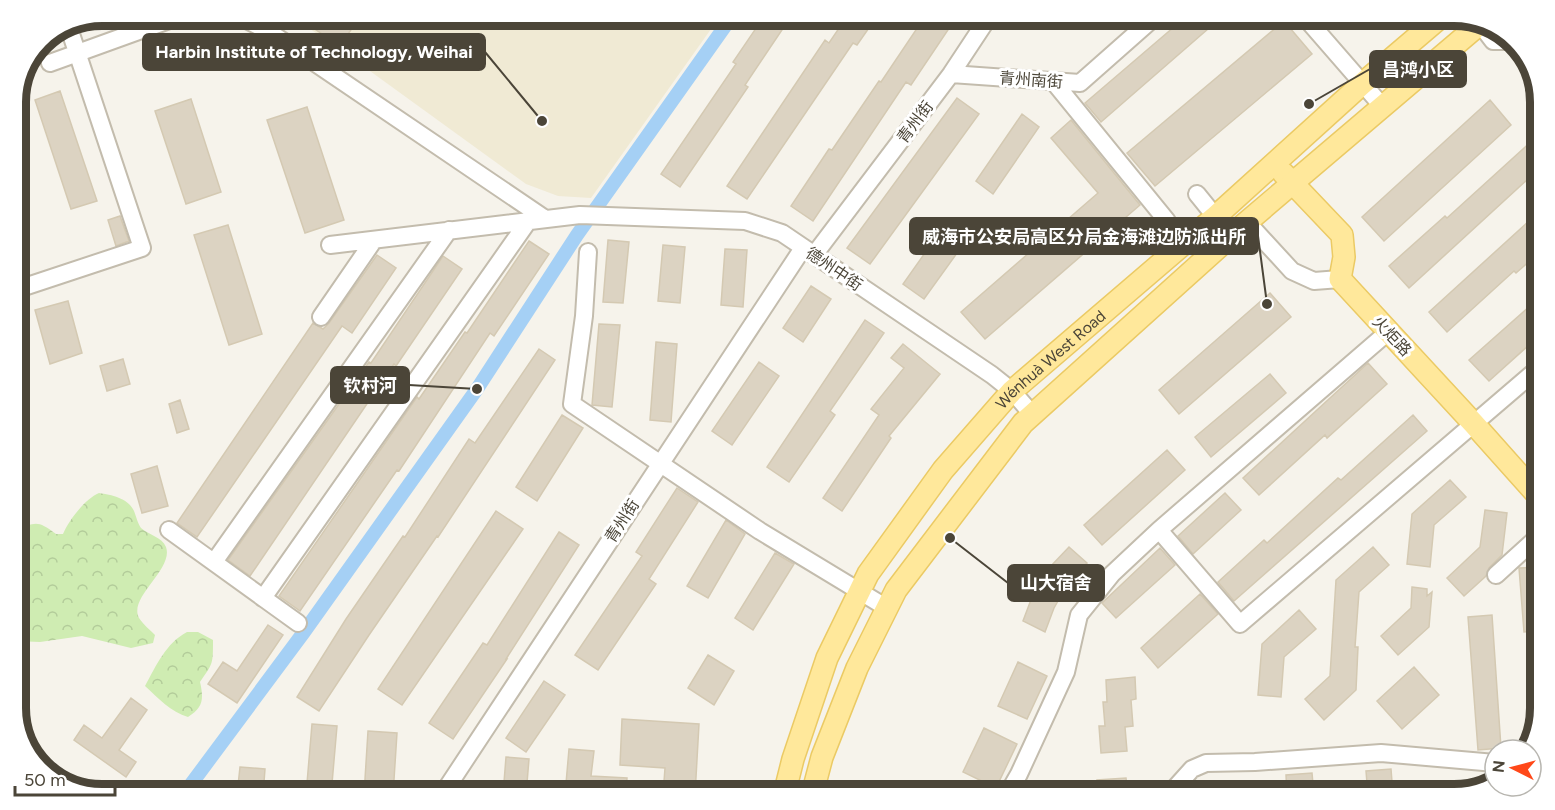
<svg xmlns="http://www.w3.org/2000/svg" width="1555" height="810" viewBox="0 0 1555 810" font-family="Figtree,'Noto Sans SC',sans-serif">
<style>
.education{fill:#f0ead4}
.forest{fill:url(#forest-crowns)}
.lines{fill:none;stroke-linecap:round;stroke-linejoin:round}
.canal{stroke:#a5d0f5;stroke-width:14}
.building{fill:#dcd3c2;stroke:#d4c9b2;stroke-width:1.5}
.minor-casing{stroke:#c3bcad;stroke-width:20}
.major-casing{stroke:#ebca64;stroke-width:24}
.minor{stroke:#fff;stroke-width:16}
.major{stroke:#ffe89b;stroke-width:21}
.labels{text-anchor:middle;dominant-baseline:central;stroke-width:6;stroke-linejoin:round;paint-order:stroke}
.street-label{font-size:16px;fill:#4b4538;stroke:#fff}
.rim{fill:none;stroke:#4b4538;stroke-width:8}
.leader{fill:none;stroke:#4b4538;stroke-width:2}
.callout-dot{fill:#4b4538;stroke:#fff;stroke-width:2}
.callout{fill:#4b4538;stroke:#4b4538;stroke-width:2}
.callout-label{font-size:18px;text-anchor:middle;font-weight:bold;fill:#fff}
</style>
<defs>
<pattern id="forest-crowns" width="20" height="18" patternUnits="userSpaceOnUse" patternTransform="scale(1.5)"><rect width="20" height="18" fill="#cfecb2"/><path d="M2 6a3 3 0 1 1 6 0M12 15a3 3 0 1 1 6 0" fill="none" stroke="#b3cc9a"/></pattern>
</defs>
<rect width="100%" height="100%" fill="#f6f3eb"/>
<path class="education" d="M101 15H130L63 39 60 32Z
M290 15H721L591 198 558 196 526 184 352 58Z"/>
<path class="forest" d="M99 493C112 495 128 498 134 511 136 516 138 524 141 528 149 535 162 537 166 547 174 569 128 597 139 618 143 624 150 630 155 635L153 643 131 648 82 636 40 642 15 641V531C36 522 37 520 56 534H63C69 520 85 499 99 493Z
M187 632H198L213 640C213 665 213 663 200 682 204 699 203 708 188 717 171 712 158 698 145 686 156 666 166 643 187 632Z"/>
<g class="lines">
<path class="canal" d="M183 795 304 632 477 389 577 235 733 15"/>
</g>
<path class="building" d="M294 15H361L340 46Z
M765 15H792L745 85 748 87 680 187 661 174 736 64 733 62Z
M848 15H878L857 45 853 43 747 199 727 186 825 40 829 43Z
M926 15H958L911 85 906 82 813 221 791 206 829 149 832 150 879 81 881 82Z
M1188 15H1224L1101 122 1085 103Z
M1329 15H1355L1340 28Z
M1284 21 1312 54 1155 186 1127 153Z
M60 91 97 201 71 209 35 100Z
M957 98 979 114 870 264 847 248Z
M191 99 221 192 186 204 155 111Z
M1490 100 1511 125 1384 241 1362 217Z
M307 107 344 220 305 233 267 120Z
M1022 114 1039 127 993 194 976 181Z
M1071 120 1140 205 985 339 961 312 1098 193 1051 138Z
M1535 138 1540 143V168L1409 288 1389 266 1445 216 1447 218Z
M1540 211V252L1516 273 1514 271 1447 332 1429 312Z
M120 216 129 241 116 246 108 220Z
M949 219 970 235 924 299 903 284Z
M228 225 262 334 229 345 194 235Z
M608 240 629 242 623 303 603 302Z
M529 241 549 254 494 336 490 333 399 471 397 470 300 611 279 596 417 397 419 399 465 332 467 333Z
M663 245 685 247 680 303 658 301Z
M725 249 747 250 743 307 721 305Z
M377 255 396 268 352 333 342 326 197 537 177 523 313 323 323 329 329 323Z
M443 256 462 269 396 366 394 364 250 576 228 560 369 362 371 363Z
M811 286 831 299 803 342 783 328Z
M1270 293 1291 317 1179 414 1159 390Z
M1540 297V335L1489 381 1469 360Z
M68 301 82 353 50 364 35 310Z
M865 320 884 333 830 411 835 415 789 482 767 467Z
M599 324 620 325 612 407 592 405Z
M656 342 677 344 671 422 650 420Z
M903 344 940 374 889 436 891 438 842 511 823 498 879 415 871 409 904 368 891 358Z
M539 349 555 360 438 537 437 536 369 635 319 711 297 697 346 619 403 536 405 537 469 439 475 443Z
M123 359 130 384 107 391 100 366Z
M759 362 779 376 732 445 712 431Z
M1368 363 1387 384 1327 438 1325 435 1259 495 1243 478Z
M1270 374 1286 393 1211 457 1195 437Z
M180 400 189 429 177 433 169 404Z
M562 415 583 428 537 501 516 487Z
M1413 415 1427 431 1234 601 1218 582 1264 540 1267 543 1338 478 1341 480Z
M1167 450 1185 470 1102 545 1084 525Z
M157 466 168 506 142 513 131 474Z
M1450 480 1466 497 1434 525 1430 567 1407 564 1412 514Z
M677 488 698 502 649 579 656 584 598 670 575 655 642 556 636 552Z
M1225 493 1241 510 1193 554 1178 536Z
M1485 510 1507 513 1502 555 1489 568 1486 576 1464 596 1447 578 1480 547Z
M496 511 523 529 402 705 378 689Z
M726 520 745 534 708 598 687 586Z
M559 532 579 545 506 659H507L453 739 429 723 483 643 487 645Z
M1069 547 1087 563 1069 582 1054 608 1045 632 1023 621 1032 597 1050 567Z
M1373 547 1389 565 1359 592 1355 647H1358L1356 690 1324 720 1305 699 1330 676 1336 580Z
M1160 548 1175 565 1116 618 1102 603Z
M775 553 794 564 753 630 735 618Z
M1540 567V630L1524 632 1519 568Z
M1412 587 1427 589V596L1432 592 1429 627 1398 655 1381 636 1411 608Z
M1200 594 1218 614 1158 668 1141 648Z
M1299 610 1316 629 1284 657 1281 697 1258 695 1262 644Z
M1492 615 1501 748 1478 750 1468 617Z
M268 625 283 635 237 703 208 684 223 662 237 671Z
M708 655 734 671 714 705 688 688Z
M1018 662 1047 676 1027 719 998 706Z
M1414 667 1439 695 1402 729 1377 701Z
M1135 677 1136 699 1131 700 1133 726 1125 727 1127 751 1101 753 1099 726H1105L1103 702H1107L1106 680Z
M544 681 565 695 526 752 506 738Z
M131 698 147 710 119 750 136 762 126 777 74 740 84 725 102 738Z
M622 719 699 724 695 795H663L665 768 620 765Z
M312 724 337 726 331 795H306Z
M984 728 1017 744 996 788 963 772Z
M368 731 397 733 393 795H364Z
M569 749 594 751 591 776 627 778 626 795H565Z
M506 757 529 759 526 795H503Z
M240 767 265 769 263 795H237Z
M1391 769 1393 795H1368L1366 771Z
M1312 773 1314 795H1287L1286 775Z
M1126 778 1128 795H1098L1097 780Z
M1483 781 1484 786 1454 795H1444L1443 784Z"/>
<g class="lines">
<defs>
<path id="minor" d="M237 15 268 31 544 218
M1303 15 1383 107
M1480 24 1493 41H1512
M50 63 183 15
M951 74 1080 83 1157 15
M1053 81 1167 221
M1197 194 1231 236
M1247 222 1292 271 1314 281 1340 279
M330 245 580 215 745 221 782 233 992 375 1012 391 1033 415
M588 252 584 316 572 404 760 531 887 608
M814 255 951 74 990 15
M15 290 142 248 69 28
M321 317 374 240
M169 530 298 623
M1159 530 1240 624 1540 367
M214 562 449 230
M1496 575 1540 535
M263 598 529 220
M442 795 803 248
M1007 795 1019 774 1066 672 1079 615 1112 574 1159 530 1388 332
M1173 795 1174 789 1192 769 1206 763 1255 762 1381 753 1495 763"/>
<g id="major">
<path d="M1283 173 1342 235 1344 257 1340 279 1474 424 1540 498"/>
<path id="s1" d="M784 795 793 759 827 658 868 574 943 470 1012 391 1215 217 1362 84 1443 15"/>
<path d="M812 795 822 757 857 668 896 590 1023 423 1241 227 1482 22"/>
</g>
</defs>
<use href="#minor" class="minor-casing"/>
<use href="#major" class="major-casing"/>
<use href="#minor" class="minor"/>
<use href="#major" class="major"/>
</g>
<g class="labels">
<g class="street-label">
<text transform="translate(1031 80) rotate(4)">青州南街</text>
<text transform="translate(915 122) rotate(-53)">青州街</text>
<text transform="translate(834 269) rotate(34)">德州中街</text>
<text transform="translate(1392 336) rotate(47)">火炬路</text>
<text stroke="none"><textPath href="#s1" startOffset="520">Wénhuà West Road</textPath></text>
<text transform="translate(622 521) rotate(-57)">青州街</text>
</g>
</g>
<path d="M0 0H1555V810H0ZM102 26H1454A76 76 0 0 1 1530 102V708A76 76 0 0 1 1454 784H102A76 76 0 0 1 26 708V102A76 76 0 0 1 102 26Z" fill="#fff" fill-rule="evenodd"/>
<path class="rim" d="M102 26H1454A76 76 0 0 1 1530 102V708A76 76 0 0 1 1454 784H102A76 76 0 0 1 26 708V102A76 76 0 0 1 102 26Z"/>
<path class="leader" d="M542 121L485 52M1309 104L1370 69M1267 304L1258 236M477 389L409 385M950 538L1008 583"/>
<g class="callout-dot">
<circle cx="542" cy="121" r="6"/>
<circle cx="1309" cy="104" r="6"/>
<circle cx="1267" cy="304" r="6"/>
<circle cx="477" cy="389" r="6"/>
<circle cx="950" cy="538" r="6"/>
</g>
<g class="callout">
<rect x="143" y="34" width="342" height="36" rx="6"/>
<rect x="1370" y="51" width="96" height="36" rx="6"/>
<rect x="910" y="218" width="348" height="36" rx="6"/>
<rect x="331" y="367" width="78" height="36" rx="6"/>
<rect x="1008" y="565" width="96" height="36" rx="6"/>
</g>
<g class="callout-label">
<text x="314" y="58">Harbin Institute of Technology, Weihai</text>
<text x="1418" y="76">昌鸿小区</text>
<text x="1084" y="243">威海市公安局高区分局金海滩边防派出所</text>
<text x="370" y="392">钦村河</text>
<text x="1056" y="589">山大宿舍</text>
</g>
<g transform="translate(1513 768) rotate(276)"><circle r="28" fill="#ffffff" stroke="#b7b5af" stroke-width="1.5"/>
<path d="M0-4.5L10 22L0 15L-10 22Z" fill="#ff4819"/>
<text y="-9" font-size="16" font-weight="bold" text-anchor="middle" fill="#4b4538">N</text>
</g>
<path d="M15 786v9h100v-9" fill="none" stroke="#4b4538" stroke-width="3"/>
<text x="24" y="786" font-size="18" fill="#4b4538" stroke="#ffffff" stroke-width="4.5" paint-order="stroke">50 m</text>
</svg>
